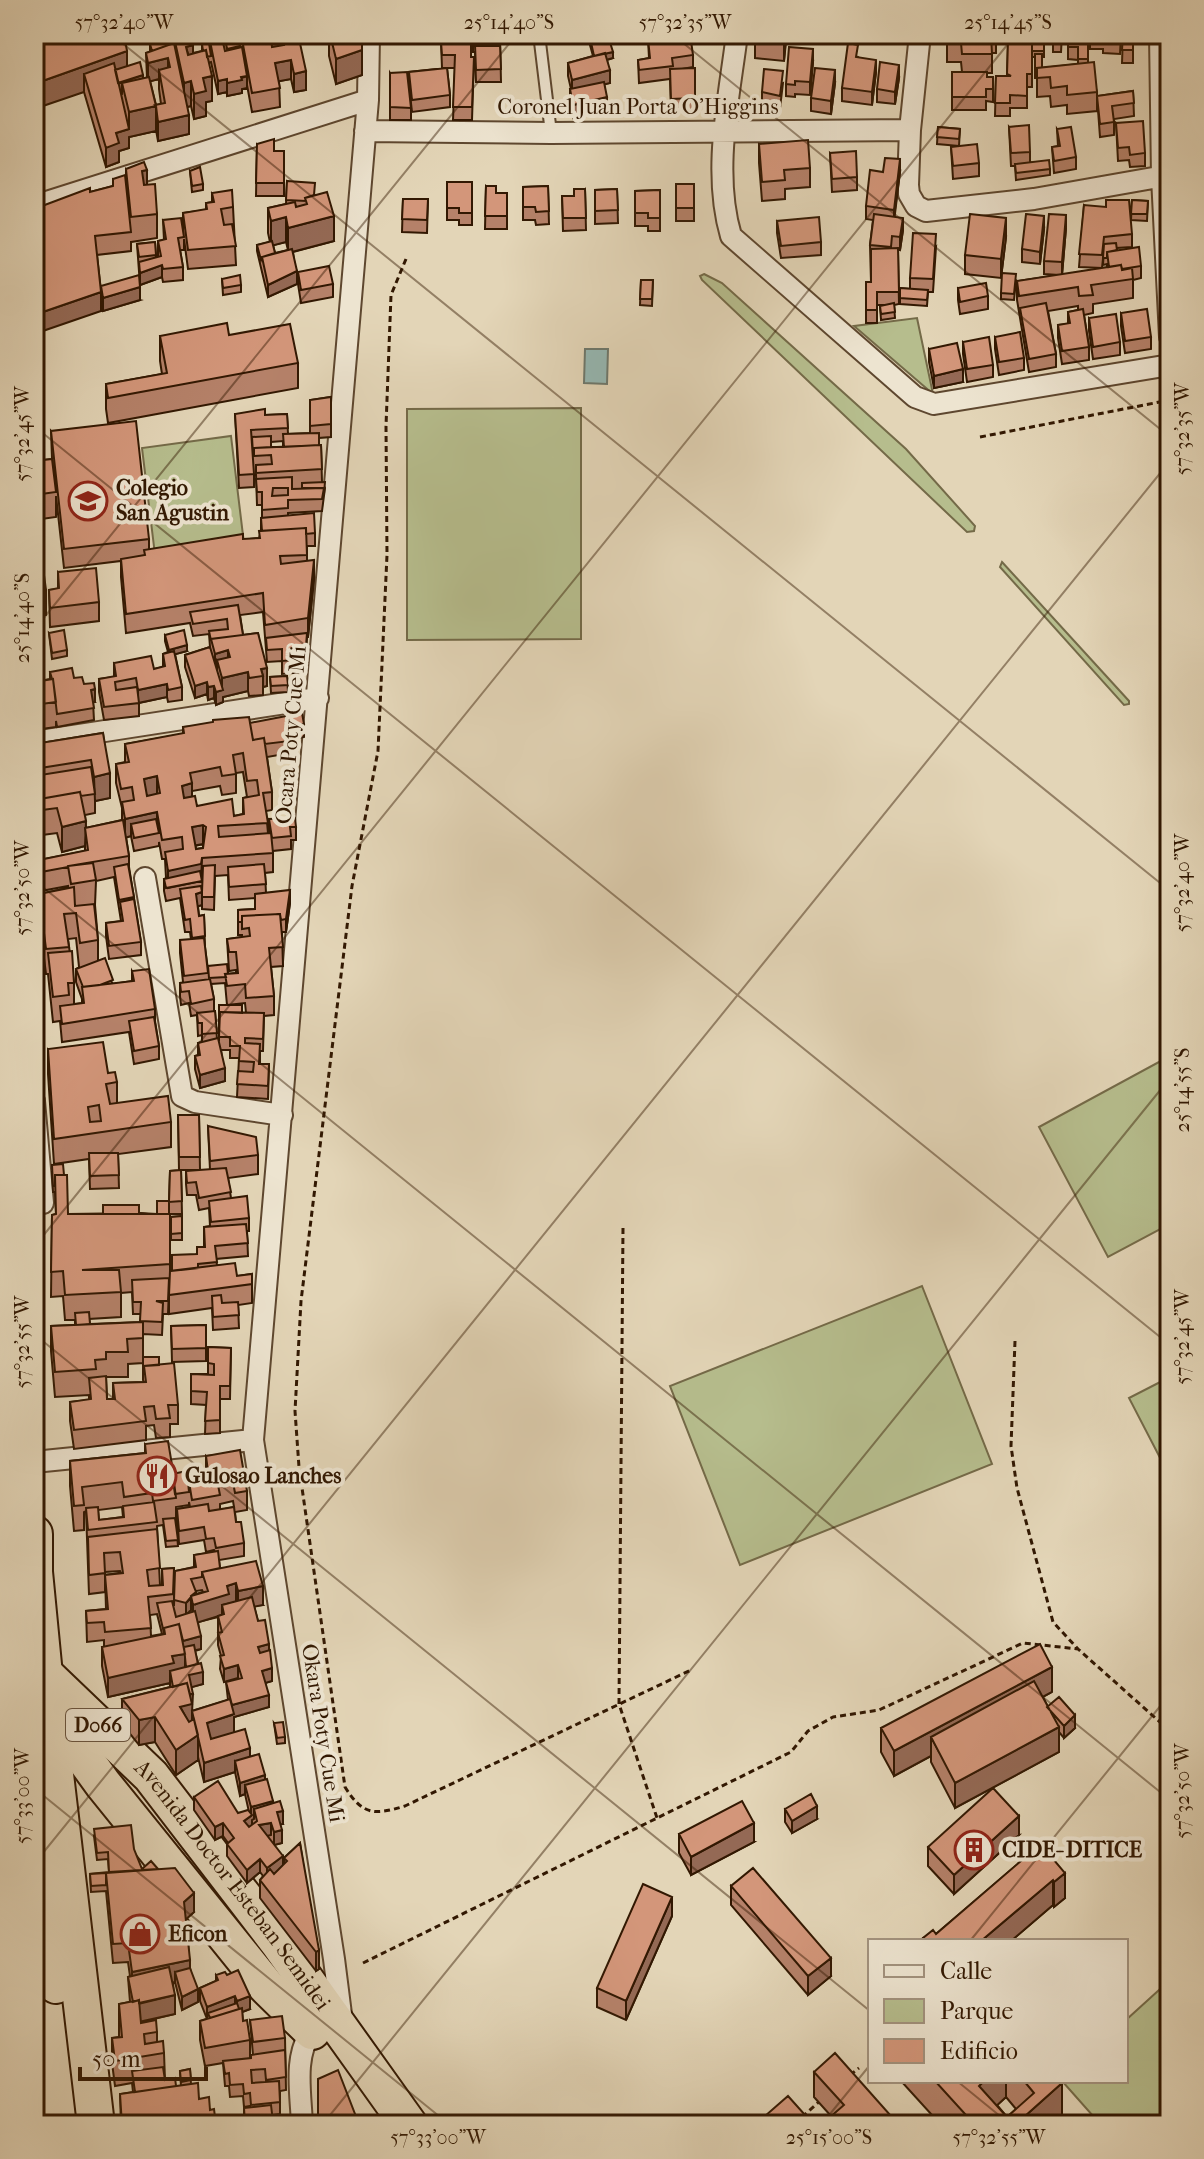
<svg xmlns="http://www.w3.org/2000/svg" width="1204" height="2159" viewBox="0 0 1204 2159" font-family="'IM FELL French Canon',serif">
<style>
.green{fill:#b6bd8d;stroke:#746a48;stroke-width:2}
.water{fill:#96b8b3;stroke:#6e786c;stroke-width:2}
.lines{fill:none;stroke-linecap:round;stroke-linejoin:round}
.lane-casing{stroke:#5e472f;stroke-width:14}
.street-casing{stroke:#5e472f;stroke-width:24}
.highway-casing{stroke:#321802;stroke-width:40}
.path{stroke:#321802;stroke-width:3;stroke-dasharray:6 4;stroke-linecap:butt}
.lane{stroke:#ede4d0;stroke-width:10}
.street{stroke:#ede4d0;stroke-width:20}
.highway{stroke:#e3d5b7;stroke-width:36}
.wall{fill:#b58169;stroke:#321802;stroke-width:2;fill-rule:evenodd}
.shaded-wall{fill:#946955;stroke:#321802;stroke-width:2}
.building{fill:#d3967a;stroke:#321802;stroke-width:2;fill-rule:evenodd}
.ticks{fill:none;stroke:#321802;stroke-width:2;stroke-opacity:0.45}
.labels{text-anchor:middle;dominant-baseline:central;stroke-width:8;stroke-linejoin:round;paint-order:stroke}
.shield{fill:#ede4d0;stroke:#6a5540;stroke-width:2}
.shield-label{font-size:20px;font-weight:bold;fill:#321802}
.street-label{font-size:22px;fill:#321802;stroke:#ede4d0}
.poi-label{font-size:22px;font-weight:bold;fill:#321802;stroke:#ede4d0;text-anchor:start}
.neatline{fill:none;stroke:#321802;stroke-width:3}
.ticks-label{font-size:20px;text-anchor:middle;fill:#321802}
</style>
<rect width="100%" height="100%" fill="#e3d5b7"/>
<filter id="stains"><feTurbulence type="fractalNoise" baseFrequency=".0025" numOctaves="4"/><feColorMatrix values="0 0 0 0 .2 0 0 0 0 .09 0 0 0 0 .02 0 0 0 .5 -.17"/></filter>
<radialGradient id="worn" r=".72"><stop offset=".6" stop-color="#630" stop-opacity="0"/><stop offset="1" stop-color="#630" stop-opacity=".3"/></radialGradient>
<path class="green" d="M704 274 722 283 906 449 975 526 974 531 967 532 702 280 700 276Z
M917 318 933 394 854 326Z
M581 408V639L407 640V409Z
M231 436 245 552 156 563 142 448Z
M1002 562 1129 701V704L1124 705 1000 567Z
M1170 1056V1224L1108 1257 1039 1127Z
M922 1286 992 1464 740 1565 670 1386Z
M1170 1377V1477L1129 1398Z
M1170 1980V2125H1101L1062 2081H1126V2020Z"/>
<path class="water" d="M585 349H608L607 384 584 383Z"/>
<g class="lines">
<defs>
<path id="lane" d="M539 34 551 133"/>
<path id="street" d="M737 34C729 99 712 172 731 236L915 397 934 404 1170 365
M920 34 910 130 908 185 909 194 916 206 926 211 1034 199 1170 175
M1160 34 1162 177 1170 337
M365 131 551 133 910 130
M34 206 368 100
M34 742 318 698
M145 878 182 1096 195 1102 282 1115
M34 1101 43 1203
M34 1462 253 1440
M342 2022 334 1959 253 1440 368 100 369 34
M302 2125C301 2094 293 2056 312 2031"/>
<g id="highway">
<path d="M34 1534V1572L47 1706 96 2125"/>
<path id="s1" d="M34 1664 151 1776 279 1943 409 2125"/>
<path d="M48 1708 103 1784 266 1986 312 2031"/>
<path d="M34 1816 56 1985"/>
</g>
</defs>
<use href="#lane" class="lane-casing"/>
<use href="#street" class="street-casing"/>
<use href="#highway" class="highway-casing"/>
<path class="path" d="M406 259 391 295 386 426 387 555 378 751 352 886 301 1301 295 1411 299 1467 345 1787C363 1816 375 1815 405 1806L691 1670
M980 437 1170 400
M623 1228 619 1704 657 1818
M1015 1341 1011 1446 1017 1488 1053 1622 1078 1649 1170 1731
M363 1963 791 1752 808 1731 833 1717 879 1710 1023 1643 1078 1649
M850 2075 859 2068
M802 2117 820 2101"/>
<use href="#lane" class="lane"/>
<use href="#street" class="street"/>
<use href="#highway" class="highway"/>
</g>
<path class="wall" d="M34 34H63L127 66 143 79 147 78 146 53 150 52V44L177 34 193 53 202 51V44L207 43 205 34H298L306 90 294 92 291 79 279 81 280 107 252 112 247 85V88L242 89V93L227 96V92L218 94 211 62 208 63 212 101 206 102V116L194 119 191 106 187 107 189 134 158 141 156 130V131L129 137V148L119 151V162L106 167 84 92 47 40 46 37 34 41ZM159 79V89L161 104 156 105 150 81Z
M316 34H328V35L316 38Z
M329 34H362V75L336 84 329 56Z
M508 34H536V42H508Z
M755 34H809V38L786 37 784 61 755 58Z
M947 34H996V53H992V73H987V77H993V102L986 101V110H952V72H962L961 62H947Z
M1012 34H1044V57H1042V68L1078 64V60L1068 59V34H1088V63L1097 92V111L1067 114V105L1051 107 1050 96 1037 97V78H1035V57H1032V87H1027V108H1010V116H995L996 76H1007L1008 41H1032V37H1012Z
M1044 34H1062L1061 52H1053V39H1044Z
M1090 34H1121L1120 54 1103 53V49H1090Z
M1123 34H1142V40H1133V63H1122Z
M473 36H500L501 82H476L475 52H473Z
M590 38 598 42 613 58 607 60 610 83 604 84 607 110 573 118 570 102V89H571L568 76V63L593 56 590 45Z
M648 39 693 55V67L682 69 695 68V111H671L670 79 639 83 638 60 649 58Z
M451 40 471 57H474L472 120H453L455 68H447L450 95V107L412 112 409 85V72L446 68H442L441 42Z
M858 57 876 72 872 105 842 101V88Z
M813 62 810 95 795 94V97L786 96V84Z
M390 73 411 108V120H390Z
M899 78 895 104 877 102V89Z
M783 83 780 108 762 105V92Z
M835 83 831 114 811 111V98Z
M1133 91 1134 116 1114 119V135L1100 137 1097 96Z
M1116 123 1145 153V166L1130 167 1129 160 1118 161Z
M938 127 960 129 959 146 937 144Z
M1009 127 1030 152V162L1050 169V175L1016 180 1015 166H1011Z
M1057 129 1076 157V169L1054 173 1052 147 1058 146Z
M257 144 274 151H284V196H256Z
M759 144 810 168V187L785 189V199L762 201 759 163Z
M951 147 979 163V176L953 179Z
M830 153 857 177V190L832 192Z
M126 169 147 185 157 214V238L131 242V241V251L97 255 101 291 140 300 103 311 101 300V311L90 192 113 186V179L126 182Z
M190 171 203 184V190L192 192Z
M900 172 894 217 903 230 900 250 898 249 899 304 894 305 895 318 881 320 880 306 885 305H877V323H866V282H871L870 245 873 220 866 219V206Z
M287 181 315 195 334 241 293 252 297 284 268 297 257 251V245L270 242 268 233V208L286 204ZM286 242 288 250 275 253 273 245Z
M447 182H472V225H459V220H447Z
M676 184H694V221H676Z
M486 186 496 193H507V229H485Z
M548 186 549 224 536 225 535 220H523V187Z
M585 189 586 230 563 231 562 196H574Z
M617 189 618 223 595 224V190Z
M660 190V231H648V226H635V191Z
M212 193 233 207 236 265 188 269 184 239V250H180L183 267V280L163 282 162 277 140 285 137 244 155 242 156 257 158 256V241L164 240 163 220 183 229V213L206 210V203L212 202Z
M403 199H428L427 233 402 232Z
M1132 200 1148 201 1147 221 1131 220Z
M1084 205 1132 234V247L1117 248V250L1141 266V278L1133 280V298L1093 304V313L1084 315 1089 347V360L1062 364 1058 338V325L1068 324V312L1078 310V306L1048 311 1056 354V367L1029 372 1017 300V281L1059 275 1044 274V261L1066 228 1062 275 1107 268V264L1103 265 1104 249 1102 268 1079 267Z
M777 221 821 242V255L781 258 777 233Z
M1044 229 1040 264 1022 262V249Z
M1006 237 1001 278 965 274V255Z
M936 247 933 292H928L927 306 900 304V288L910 289V278Z
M298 272 333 284V297L301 303 298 284Z
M222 279 241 285V292L223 295Z
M641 280H653L652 306 640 305Z
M1016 281 1014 300 1001 299V293Z
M958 288 988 296V309L960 314 958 300Z
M1121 313 1151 337V349L1125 353 1121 326Z
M1089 318 1120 342V355L1093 359 1089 331Z
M229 335 298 363V388L108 423 106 409V384L162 374 160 361V336Z
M995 337 1024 358V370L999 375 995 349Z
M963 342 993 365V377L967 382 963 354Z
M929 349 963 382 934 388 929 362Z
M331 397V437L319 438V445H321L322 482 325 488 322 511 288 513V516L315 533V546H307V561L314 579 308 637H307L305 672 282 674V661L267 662 263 612 240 615 243 635 258 633 267 686 263 687V695L249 696 248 691 223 697V702L216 705 214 698 208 700 207 694 195 698 185 667V655L210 647 209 634 193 636 190 623 126 633 121 577V561L64 568 56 496V517L34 520V461L52 459 51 431 149 539V550L259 538 261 531V518H262V505H257L256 475H254V487L239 488 235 414 265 415 287 414 288 434 310 433V400ZM283 441V447H271V442Z
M58 572 99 602V621L50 627 49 590 58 589Z
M49 633 67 650V656L52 659Z
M165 635 187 651 175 654 182 687V700L168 702 167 697 139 703V716L104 720 99 692V679L114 677V663L154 669 163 667V654L168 652 165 641Z
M34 665 40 681 50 679V672L74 678 84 684 95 702H93L94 720 57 727 56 721V727L34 730Z
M287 676 288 692 271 693 270 677Z
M250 723 304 724V737L289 740 290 753 267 757 272 792V810L266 811 268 833H269V819L296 827V840H291V849L273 851V872L265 873 266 893 290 903 286 932H282L283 966 271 967 274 996V1015L264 1016 263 1051H260V1064H269L268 1099 237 1097 239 1058H230V1050H221L225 1081 200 1088 195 1069V1056L198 1055V1043L202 1042V1035L198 1036 197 1015 191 1016 189 1003 181 1005 180 996V983L183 982 180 953V940H191L190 932H185L180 898 166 901 164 891V879L166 878 165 859H162L159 842V846L134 851 131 836 126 837 129 856V867L141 942V955L109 959 106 936V923L121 921 114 877 96 881 95 905 98 940V961L113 984 132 981V971L155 1009V1021L159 1046V1059L134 1064 129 1032 62 1042 60 1021 53 1022 48 974H46L39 919V894L68 888V886L41 891 39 878V860L85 851V846L62 852 57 833 34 836V744L103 733 110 798 95 801V813L85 815 86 828 122 820V808L116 783V764L125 762V744L183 734V727ZM243 772 247 797 243 798V814L234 816 197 806 192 796V791L220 786 222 795 236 793V773ZM203 844V848L196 849 195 846ZM228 875 229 900 255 898V909L238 910V935H242V937L227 939 229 971 236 970V973L228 974 208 970 205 947 204 915 199 916 198 906 202 905V909L214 910 215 876ZM76 938 79 967 76 969V982L82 999V1003L74 1004V983L68 939ZM225 983 227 1005 245 1003 246 1013 219 1018V1040L217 1039 215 1011H214V999L211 984Z
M48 1049 108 1073 117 1082V1103L171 1122V1147L118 1154 119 1188 90 1189 89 1159 54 1164 48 1074Z
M178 1115H199L200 1170H179Z
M208 1126 258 1155V1174L228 1178 231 1198 249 1218V1231H247L248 1256 216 1259 217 1265 237 1276 252 1274V1303L238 1305 239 1328 213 1330 212 1308 169 1314V1289L168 1314H163L162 1335 143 1334V1363L128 1364V1377H106L107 1399H113V1383L144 1382 143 1380V1357L159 1364 178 1405V1424H170V1437L156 1438 154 1425 146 1426V1440L74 1449 70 1421V1402L89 1400V1395L55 1397 51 1351V1326L75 1325V1320H65L63 1296 51 1297 52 1215 56 1214 55 1192H53L52 1171 68 1214 139 1213 157 1214 169 1201 170 1171 181 1170 182 1214H170V1279L204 1247V1227L210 1226 209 1208 199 1210 196 1195H187L186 1184V1171L210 1170ZM132 1292 133 1314H141L140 1322 90 1324 89 1319 121 1317V1293Z
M182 1216V1240H171V1217Z
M206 1325V1361L172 1362 171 1326Z
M208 1347 231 1348 230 1399H220V1433L205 1434 206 1405 191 1404V1374H208Z
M145 1444 172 1465V1474L189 1492 206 1480V1456L247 1491V1510L235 1512 236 1522 244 1543V1556L219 1560 220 1568 263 1605 254 1606 258 1621 269 1650 272 1681 265 1683 269 1707 234 1717V1732L265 1779 273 1803 283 1824H280L282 1843 274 1845 283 1865 284 1864V1858L300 1843 319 1969 316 1971 260 1898V1880L263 1876 260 1872 247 1883 227 1856V1844L228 1843 223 1836 215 1840 194 1810V1797L238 1813 249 1812 245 1794 240 1796 235 1772 204 1782 198 1757V1760L176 1775 155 1742 139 1745 122 1724V1699L170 1687V1683L108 1697 102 1666V1647H104V1640L87 1642 86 1611 106 1609 105 1575 121 1573 120 1571 105 1572V1592L89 1594 86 1511 84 1512V1530L74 1531 70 1486V1461L145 1453ZM233 1501 234 1507 220 1510V1504ZM189 1502 190 1507 177 1509 179 1544 204 1540 206 1552 214 1550 215 1552 194 1555V1567L175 1571 174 1606V1568L162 1569V1585H160L157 1526 163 1525 166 1547 178 1546 176 1523V1507L189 1505ZM122 1507 123 1517 99 1520 98 1510ZM202 1590 203 1592 196 1594V1591ZM157 1614 162 1634 151 1636 150 1615ZM218 1617V1645L221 1656 220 1669 224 1682 238 1678V1679L226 1682 228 1700 192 1711 191 1687 203 1684 195 1651 201 1649 198 1622Z
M1052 1692 1043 1697 1048 1707 1075 1728 1064 1738 1059 1732V1752L955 1808 931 1762V1756L894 1776 881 1752V1728Z
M274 1723 285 1737V1743L277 1744Z
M785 1809 817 1819 792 1833 785 1822Z
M679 1834 754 1842 691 1875 679 1853Z
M1019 1835 954 1894 928 1866V1847Z
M94 1836 142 1869 194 1912 186 1919 190 1968 198 2002 182 2010 175 1982 173 1983 175 2014 141 2022V2023L157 2032V2042L164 2053 165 2080 176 2086H181L180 2071 190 2069 191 2084 199 2099 210 2110 216 2125H121L120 2094 133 2092 132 2083 115 2086 112 2063V2038L119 2037V2004L130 2002 128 1977 130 1976 128 1962 113 1963 106 1891 91 1892 90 1874 109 1872 108 1859 97 1860Z
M1037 1840 1065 1898 1054 1907 1053 1905 1011 1941H923V1938L936 1934 1026 1857V1850Z
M731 1886 831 1976 808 1995 731 1905Z
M672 1916 626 2020 597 2007V1988Z
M216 1975 250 2009 242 2012 243 2021 250 2040V2058L253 2055 250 2020 285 2038 286 2090 280 2091V2114L272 2115 273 2125H236L244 2124V2108H250V2106L244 2107 243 2096 230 2097 229 2086H225L223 2063 205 2066 200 2040V2021L207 2019 200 2001V1988L216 1981Z
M870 2007V2047L869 2045V2008Z
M814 2072 899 2125 831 2116 814 2097Z
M901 2081H1060L1062 2119 1055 2125H941ZM1006 2097 1016 2109 1007 2117 997 2105Z
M765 2116 814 2125H765Z"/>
<path class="shaded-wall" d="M34 34H46V37L34 41Z
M209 34H238L225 38V43L211 47 209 36V48Z
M784 34H786V42L784 61Z
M282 37V56L271 59V40Z
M193 45V70L186 47Z
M813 49V62L810 95V82Z
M362 50V75L336 84V59Z
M127 51V76L84 74V92L34 109V84Z
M613 52V58L595 63V56Z
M168 58V77L159 70V79L148 82V63Z
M291 60V79L275 82V63Z
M876 60V72L872 105V92Z
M899 65V78L895 104V92Z
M610 70V83L572 93V80Z
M835 70V83L831 114V101Z
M306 71V90L294 92V74Z
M143 75V87L122 83V94L118 95V83Z
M212 76V101L206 102V116L194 119V94L203 78Z
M247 76V88L242 89V93L227 96V83Z
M227 79V92L218 94V81Z
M191 81V106L184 108V83Z
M607 97V110L573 118V105Z
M156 106V131L129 137V148L119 151V162L106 167V148L116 133 129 129V112Z
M189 115V134L158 141V122Z
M900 159V172L894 222V210Z
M147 170V195L142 196V171Z
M1066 215V228L1062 275V262Z
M334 216V241L288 253V228Z
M1044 216V229L1040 264V252Z
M286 217V242L271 246V221Z
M903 218V230L900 250V237Z
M1006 218V237L1001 278V259Z
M162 265V277L140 285V273Z
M297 271V284L268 297V285Z
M140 287V300L103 311V298Z
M101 292V311L34 334V315Z
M963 369V382L934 388V376Z
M44 442V455L34 457V445Z
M314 560V579L308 637V618Z
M46 590V615L39 616V622L34 623V598L39 591Z
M187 645V651L169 656V650Z
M228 650V669L217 660V672L215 673V654Z
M267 668V686L263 687V676L261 669Z
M248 672V691L223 697V702L216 705V692L222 690V678Z
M207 682V694L195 698V686Z
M167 684V697L138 703V690Z
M214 686V698L208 700V687Z
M95 689V702L91 703V690Z
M110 773V798L95 801 94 777Z
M157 776V795L144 798V779Z
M192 783V802L182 805V786Z
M157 812V831L131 824V836L125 838V819Z
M86 821 85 846 62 852V827Z
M203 825V844L192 846V827Z
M202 858 201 883V881L168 888V871Z
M290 890V903L286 932V919Z
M202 892V905L196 907V894Z
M225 1068V1081L200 1088V1075Z
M236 1583V1602L222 1605V1615L193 1624V1605L191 1597 196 1592V1604L227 1586Z
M263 1586V1605L238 1610V1591Z
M191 1598V1610L186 1615V1603Z
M201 1636V1649L183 1653 182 1641Z
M269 1644V1657L258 1660V1647Z
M185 1654V1672L170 1671V1683L108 1697V1678L172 1656Z
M238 1665V1678L224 1682V1669Z
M1052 1667V1692L939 1752 931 1737V1756L894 1776V1751Z
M272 1668V1681L262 1684V1671Z
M187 1672H203V1684L189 1688Z
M193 1694 192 1712V1711V1729L175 1697Z
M269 1695V1707L234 1717V1733L207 1741V1723L232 1715V1705Z
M1075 1715V1728L1064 1738V1726Z
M155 1717V1742L139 1745V1720Z
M1059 1727V1752L955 1808V1783Z
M198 1735V1760L176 1775V1750Z
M250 1748V1767L235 1761V1772L204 1782V1763Z
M265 1775V1788L245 1785V1794L240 1796V1783Z
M273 1801V1814L254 1809V1819L252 1820V1828L244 1833V1821L251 1816V1807Z
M817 1806V1819L792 1833V1821Z
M283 1811V1824L277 1825V1812Z
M1019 1816V1835L954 1894V1875Z
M223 1823V1836L215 1840V1827Z
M271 1823V1835L259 1838V1825Z
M754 1823V1842L691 1875V1857Z
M282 1830V1843L274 1845V1832Z
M283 1856V1868L267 1881V1868Z
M260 1859V1872L247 1883V1870Z
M1065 1873V1898L1054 1907V1882Z
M1053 1880V1905L1011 1941H981Z
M194 1893V1912L184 1921V1902Z
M672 1897V1916L626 2020V2001Z
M319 1950V1969L316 1971V1952Z
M831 1958V1976L808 1995V1976Z
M190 1960V1979L175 1972V1982L132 1991V1972Z
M198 1989V2002L182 2010V1997Z
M175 1995V2014L134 2023V2005Z
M235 1996V2008L208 2013 207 2019V2007Z
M250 1996V2009L237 2014V2001Z
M984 2081H1006V2097L979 2122V2086Z
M1062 2083V2119L1055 2125H1015Z"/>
<path class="building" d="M49 34H63L50 39Z
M64 34H124L127 51 34 84V45Z
M177 34H180V35L174 37V45V43L152 51 150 44Z
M186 34H191L193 45 186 47 188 55 206 50 212 76 203 78 206 91 194 94 191 81 184 83 174 37Z
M216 34H221L225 51 242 47 247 76 241 77 242 80 227 83V79L218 81 209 36Z
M236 34H238L240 46 227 49 225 38Z
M241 34H298L306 71 294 74 291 60 275 63 280 88 252 93ZM282 37 284 45 272 47 271 40Z
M330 34H362V50L336 59Z
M451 34H471V57H474L472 107H453L455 55H442L441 42 451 40Z
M508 34H536V36H508Z
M681 34H690L693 55 672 58 673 66 639 70 638 60 650 58 648 39Z
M762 34H784V36Z
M947 34H991L992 54H962L961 43H947Z
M1032 34H1044V51H1032Z
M1053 34H1061V39H1053Z
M1068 34H1088V59H1078V47H1068Z
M1090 34H1120V41L1103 40V36H1090Z
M1123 34H1133V50H1122Z
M473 36H500V46H473Z
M596 37 598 42 609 39 613 52 594 56 590 38Z
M1008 41H1032V74H1027V96L1010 95V103H995L996 76H1011L1007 74Z
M174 43 189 115 158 122 156 106 155 105 165 103 159 70 170 67 168 58 148 63 146 53Z
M209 43 211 56 207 57 206 50 203 51 202 44Z
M848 43 858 45 856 57 876 60 872 92 842 88Z
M475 45H500L501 69 476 70Z
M789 47 813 49 810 82 795 81V85L786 84Z
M605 53 610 70 572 80 568 63Z
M1035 54H1042V68H1037V71H1035Z
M140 62 143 75 118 83 115 70Z
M880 62 899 65 895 92 877 89Z
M1094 62 1097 92 1067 95V86L1051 88 1050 77 1037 78V68Z
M114 63 129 129 116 133 119 143 106 148 84 74Z
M447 68 450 95 412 100 409 72Z
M695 68V98L671 99 670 69Z
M815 68 835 70 831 101 811 98Z
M764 69 783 71 780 96 762 92Z
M407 72 411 108 390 107V73Z
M952 72H987V77H993V89H986V97H952Z
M149 77 156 106 129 112 122 83Z
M604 82 607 97 573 105 570 89Z
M1133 91 1134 103 1112 106 1114 122 1100 124 1097 96Z
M1143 121 1145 153 1130 155 1129 147 1118 148 1116 123Z
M1029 125 1030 152 1011 153 1009 127Z
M938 127 960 129 959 139 937 137Z
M1071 127 1076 157 1054 161 1052 147 1060 146 1057 129Z
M274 139V151H284V183H256L257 144Z
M808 140 810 168 784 170 785 180 762 182 759 144Z
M977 144 979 163 953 166 951 147Z
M856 151 857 177 832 179 830 153Z
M885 158 900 159 894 210 866 206 870 170 883 172Z
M1049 160 1050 169 1016 173 1015 164Z
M144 162 147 170 142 171 144 185 155 184 157 214 131 217 126 169Z
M200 167 203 184 192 186 190 171Z
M125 175 131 232 95 236 101 292 34 315V209L90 188V192L113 186V179Z
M287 181 315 183 314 195 305 198 306 201 286 200Z
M447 182H472V213H459V208H447Z
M676 184H694V208H676Z
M486 186H496V193H507V216H485Z
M548 186 549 211 536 212 535 207H523V187Z
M574 189H585L586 218H563L562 196H574Z
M617 189 618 210 595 211V190Z
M232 190 233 207 221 209 224 225 232 224 236 246 188 250 183 213 207 209 206 203 214 202 212 193Z
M660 190V218H648V213H635V191Z
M327 192 334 216 288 228 286 217 271 221 268 208 295 202 296 207 307 204 305 198Z
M403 199H428L427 220 402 219Z
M1106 200H1129L1132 234 1104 237 1102 255 1079 254 1084 205 1106 207Z
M1132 200 1148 201 1147 214H1131Z
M874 214 903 218 900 237 892 236 891 247 870 245Z
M970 214 1006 218 1001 259 965 255Z
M1026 214 1044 216 1040 252 1022 249Z
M1049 214 1066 215 1062 262 1044 261Z
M819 217 821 242 781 246 777 221Z
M181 218 184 237 178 238 183 267 163 269 162 265 140 273 139 262 161 256 158 241 166 239 163 220Z
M913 233 936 234 933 279 910 278Z
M272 241 275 253 262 257 261 260 257 245Z
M155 242 156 255 139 257 137 244Z
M1116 243 1117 250 1107 252V258H1103L1104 244Z
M1139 247 1141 266 1122 269 1121 265 1109 267 1107 252Z
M898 248 899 292H877V310H866V282H871V249Z
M292 249 297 271 268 285 262 257Z
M1121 265 1122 270 1132 268 1133 279 1091 285 1093 295 1079 296 1078 287 1019 296 1017 281Z
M329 266 333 284 301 290 298 272Z
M1002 273 1016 274 1014 294 1001 293Z
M139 275 140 287 103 298 101 286Z
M240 275 241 285 223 288 222 279Z
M641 280H653L652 299H640Z
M986 283 988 296 960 302 958 288Z
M900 288 928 290 927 300 900 298Z
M894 303 895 312 881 314 880 306Z
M1046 303 1056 354 1029 359 1020 308Z
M1083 309 1089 347 1062 351 1058 325 1070 323 1068 312Z
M1147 309 1151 337 1125 341 1121 313Z
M1116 314 1120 342 1093 347 1089 318Z
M227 323 229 335 290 324 298 363 108 398 106 384 167 373 160 336Z
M1020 332 1024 358 999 362 995 337Z
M989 337 993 365 967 369 963 342Z
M957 343 963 369 934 376 929 349Z
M331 397V424L310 426V400Z
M265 409V415L287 414 288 428 251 430 254 474 239 475 235 414Z
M136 421 149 539 64 549 51 431Z
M43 426 44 442 34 445V428Z
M319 433V445L284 447 283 434Z
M271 436V447L254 448V454H253L252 437Z
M321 445 322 469 256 473V465L272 464 271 455 254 456V448Z
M52 459 56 492 34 495V461Z
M292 477V489L324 488 322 499 288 500V508L262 510V492H257L256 479ZM273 488H288V495L272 496Z
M325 482 324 494V488H302V483Z
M314 513 315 533 306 534V528L262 531 261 518Z
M306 528 307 555 280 556 281 564 314 560 308 618 265 625 263 593 126 614 121 559 145 555 144 550 243 534V539L260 538 259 531Z
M43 568 46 590 39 591V597L34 598V569Z
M96 568 99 602 50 608 49 590 59 588 58 572Z
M238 605 243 635 211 639V641L209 631 228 629 227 619 193 624 190 612Z
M64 630 67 650 52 653 49 633Z
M184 630 187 645 169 650 165 635Z
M258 633 267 668 261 669 263 676 249 678 248 672 222 678 217 660 230 657 228 650 215 654 211 639Z
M307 633 305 659 282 661V649L267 650 266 638Z
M210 647 223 690 216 692 214 686 208 687 207 682 195 686 185 655Z
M174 651 182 687 168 690 167 684 138 690 136 678 115 682 116 690 137 687 139 703 104 707 99 679 116 676 114 663 151 656 154 669 165 666 163 654Z
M34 665H38L40 681 53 679 56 702 34 705Z
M72 668 74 678 82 677 84 684 94 683 95 689 91 690 94 708 57 714 53 679H52L50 672Z
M287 676 288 685 271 686 270 677Z
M302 713 304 724 287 727 290 741 265 744 264 738 253 740 250 723Z
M249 717 253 740 264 738 272 792 263 793 268 823 218 826 219 837 271 833 273 853 202 858 201 864 168 871 165 852 183 849 182 837 162 840 157 812 125 819 122 802 134 800 132 787 121 789 116 764 129 762 125 744 184 733 183 727 213 722V720ZM243 753 247 781 257 780 259 795 243 798 244 814 234 816 232 799 197 806 195 796 184 798 182 786 192 783 190 773 220 767 222 776 236 774 233 755ZM157 776 160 793 147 796 144 779ZM203 825 206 827 203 848 196 849 192 827Z
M103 733 110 773 94 777 91 760 34 769V744Z
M91 767 95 794 81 796 80 792 34 800V776Z
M80 792 86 821 62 827 57 808 34 811V800Z
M295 818 296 827H290L291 836 272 838 269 819Z
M156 819 159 833 134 838 131 824Z
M123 820 129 856 68 866V867L41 872 39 860 88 850 85 828Z
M93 863 96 880 71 884 68 866Z
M128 864 134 897 119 900 114 867Z
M264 864 266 884 229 887 228 867Z
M215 865 214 897H202V892L196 894 199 916 204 915 205 936 192 938 190 919 185 920 180 889 201 886 202 892 203 866Z
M200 871 202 881 166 888 164 879Z
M74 887 75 906 94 904 98 940 80 943 76 913 64 914 69 947 46 949 39 894Z
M290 890 286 919 281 920 280 914 242 916V922H238V910L255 909V894Z
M134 899 141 942 109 946 106 923 123 921 120 902Z
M280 914 283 947 269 948 274 996 246 998 245 984 227 986 225 974 238 973 236 952H229L227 939 250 936 249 928 242 929V916Z
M204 938 208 973 184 976 180 940Z
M72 951 74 983H68L69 995 53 997 48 953Z
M105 958 113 980 100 985 83 987 76 969Z
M227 964 228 974H225L226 977 209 978 208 966Z
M149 969 155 1009 62 1024 60 1006 84 1003 82 987 134 981 132 971Z
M210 979 214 999 191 1004 189 991 181 992 180 983Z
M219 1005H242V1013L220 1012 219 1018Z
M215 1011 217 1033 202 1034V1023H198L197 1013Z
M220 1012 264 1013 263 1039 245 1038V1043L260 1044 259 1064H269L268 1086 237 1084 238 1071 253 1072 254 1062 239 1061 240 1046H230V1037H219Z
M154 1017 159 1046 134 1051 129 1021Z
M218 1038 225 1068 200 1075 195 1056 200 1055 198 1043Z
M103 1042 108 1073 115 1072 117 1082 106 1084 110 1104 168 1096 171 1122 54 1139 48 1049ZM99 1105 101 1121 90 1122 88 1107Z
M178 1115H199L200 1157H179Z
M208 1126 256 1137 258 1155 210 1161Z
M89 1153H118L119 1175 90 1176Z
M63 1164 64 1175H55V1186H53L52 1165Z
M226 1168 231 1192 199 1198 196 1182 187 1183 186 1171Z
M181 1170 182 1201 169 1202 170 1171Z
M55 1175H67L68 1214H170V1264L82 1270H119L121 1292 65 1295 63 1271 51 1272 52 1215 56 1214Z
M247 1196 249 1218 211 1222 209 1201Z
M157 1201H169V1214H157Z
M103 1205H139V1213L148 1214H103Z
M182 1216V1233L171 1234V1217Z
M246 1224 248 1243 215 1246 217 1262 198 1264V1268L172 1271V1255L197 1254V1247H205L204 1227Z
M235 1263 237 1276 252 1274V1284L169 1295 170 1271Z
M169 1278 168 1301H156L163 1303 162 1322 140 1321 141 1302H133L132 1280Z
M221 1295 222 1303 238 1302 239 1315 213 1317 212 1296Z
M89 1312 90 1324 76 1325 75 1313Z
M143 1322V1338L127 1339 128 1352H106V1359L95 1360 96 1369 55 1372 51 1326Z
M206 1325V1348L172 1349 171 1326Z
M208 1347 231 1348 230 1386H220V1420L205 1421 207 1392 191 1391V1374L214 1375V1364L208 1363Z
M143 1357H159V1365L144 1366V1374H143Z
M174 1363 178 1405H168L170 1418 156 1419 154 1406 144 1407 146 1421 74 1430 70 1402 91 1399 89 1378 106 1376 107 1399H115L113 1383 146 1382 144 1366Z
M168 1441 172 1465 167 1466 169 1483 174 1482 176 1498 153 1501 152 1493 124 1497 122 1482 82 1487 84 1505 74 1506 70 1461 146 1453 145 1444Z
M240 1450 247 1491 235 1493 233 1482 218 1485 220 1495 192 1500 189 1482 209 1479 206 1456Z
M187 1471 189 1492 175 1494 172 1474Z
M154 1502 157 1522 88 1530 86 1508 98 1507 99 1520 124 1517 123 1506Z
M208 1504 209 1511 234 1507 236 1522H241L244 1543 216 1548 214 1538 206 1539 204 1527 179 1531 177 1509Z
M175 1518 178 1540 166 1541 163 1519Z
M157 1529 160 1568 147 1570 149 1586 163 1585 162 1569 174 1568 173 1594 148 1597 151 1628 105 1632 104 1622 87 1623 86 1611 108 1609 105 1575 123 1573 120 1552 104 1553 105 1573 89 1575 88 1537Z
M218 1551 220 1568 202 1572V1577L191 1579 196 1592 191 1596V1597L186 1603 174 1600 175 1571 196 1567 194 1555Z
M256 1561 263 1586 238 1591 236 1583 227 1586 229 1594 193 1605 191 1596 208 1591 202 1572Z
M252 1597 258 1621 265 1620 269 1644 258 1647 260 1653 270 1650 272 1668 262 1671 269 1695 232 1705 226 1682 242 1678 238 1665 224 1669 220 1656 224 1655 218 1633 222 1632 218 1616 224 1614 222 1605Z
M172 1601 176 1617 195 1611 201 1636 183 1641 179 1624 164 1628V1633L157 1603Z
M179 1624 185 1654 172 1656 174 1663 108 1678 102 1647 165 1634 164 1628Z
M1040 1644 1052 1667 894 1751 881 1728Z
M194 1645 198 1664 186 1667 184 1647Z
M201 1663 203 1672 189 1675 193 1694H190L187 1683 173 1687 170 1671Z
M1034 1681 1059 1727 955 1783 931 1737Z
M187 1683 192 1704 180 1707 189 1722 194 1719 198 1735 176 1750 155 1717 139 1720 122 1699Z
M1059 1697 1075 1715 1064 1726 1047 1707Z
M230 1699 234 1714 207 1723 211 1739 245 1729 250 1748 204 1763 192 1711Z
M283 1722 285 1737 277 1738 274 1723Z
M259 1754 265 1775 240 1783 235 1761Z
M267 1779 273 1801 251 1807 245 1785Z
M218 1781 238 1813 248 1810 252 1815 244 1821 249 1827 257 1821 254 1809 280 1801 283 1811 277 1812 282 1830 274 1832 271 1823 259 1825 283 1856 267 1868 260 1859 247 1870 227 1844 234 1838 223 1823 215 1827 194 1797Z
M993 1788 1019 1816 954 1875 928 1847Z
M811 1794 817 1806 792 1821 785 1809Z
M742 1801 754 1823 691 1857 679 1834Z
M131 1825 134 1849 142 1869 151 1861 158 1869 109 1872 108 1852 97 1853 94 1829Z
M1037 1840 1065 1873 1054 1882 1053 1880 981 1941H925L923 1938 933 1930 936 1934 1029 1854 1026 1850Z
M300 1843 319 1950 316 1952 260 1880 270 1869 274 1874 287 1861 284 1858Z
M175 1868 194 1893 184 1902 190 1960 132 1972 128 1943 113 1944 106 1873Z
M753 1868 831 1958 808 1976 731 1886Z
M106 1873V1885L91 1886 90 1874Z
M643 1884 672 1897 626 2001 597 1988Z
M169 1967 175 1995 139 2003V2000L133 2002 128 1977Z
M190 1968 198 1989 182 1997 175 1972Z
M238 1970 250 1996 237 2001 235 1996 207 2007 200 1988 218 1980 216 1975 225 1972 227 1975Z
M139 2000 141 2023 156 2020 157 2032 144 2034 145 2044 163 2041 164 2053 115 2061 112 2038 122 2037 119 2004Z
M237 2003 239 2009 210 2018 208 2013Z
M242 2008 243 2021 247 2020 250 2040 205 2048 200 2021Z
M282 2016 285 2038 253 2042 250 2020Z
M285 2050 286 2077 266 2080 265 2069 251 2070 252 2083 279 2081 280 2102 251 2105 250 2093 244 2094 243 2084 230 2085 229 2073 225 2074 223 2061 251 2058V2055Z
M835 2053 899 2125H821L844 2105 814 2072Z
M163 2067 165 2080 175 2078 176 2086 135 2092 132 2071Z
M190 2069 191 2080 181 2082 180 2071Z
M338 2070 357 2119 362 2116 366 2125H318V2079Z
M935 2081H984L979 2086 1007 2117 1034 2093 1024 2081H1060L1062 2083 1015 2125H975Z
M198 2083 199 2099 209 2097 210 2110 214 2109 216 2125H122L120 2094Z
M788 2096 814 2125H773L765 2116Z
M271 2105 273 2122 245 2124 244 2108Z
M288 2118V2125H273V2119Z"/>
<path class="ticks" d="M111 34 1170 891M672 34 1170 437M34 426 1170 1345M34 630 517 34M34 880 1170 1800M34 1247 1016 34M34 1334 870 2011M34 1788 450 2125M34 1864 1170 461M970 1941 1170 1694M957 2081 1011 2125M322 2125 1170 1078M821 2125 870 2065"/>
<defs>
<symbol id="school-ring" viewBox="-11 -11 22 22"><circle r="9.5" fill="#ede4d0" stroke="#8f2418" stroke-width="1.5"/><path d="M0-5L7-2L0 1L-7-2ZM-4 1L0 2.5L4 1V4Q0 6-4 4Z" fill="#8f2418"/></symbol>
<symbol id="restaurant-ring" viewBox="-11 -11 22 22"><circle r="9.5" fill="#ede4d0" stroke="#8f2418" stroke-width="1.5"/><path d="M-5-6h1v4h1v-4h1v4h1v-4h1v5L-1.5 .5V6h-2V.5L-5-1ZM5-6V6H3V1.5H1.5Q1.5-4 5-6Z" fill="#8f2418"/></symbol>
<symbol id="building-ring" viewBox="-11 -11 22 22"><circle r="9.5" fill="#ede4d0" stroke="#8f2418" stroke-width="1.5"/><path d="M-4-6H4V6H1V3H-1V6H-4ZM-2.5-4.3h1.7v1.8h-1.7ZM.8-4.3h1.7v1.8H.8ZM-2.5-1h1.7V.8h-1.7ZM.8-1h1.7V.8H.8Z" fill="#8f2418"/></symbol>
<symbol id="shop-ring" viewBox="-11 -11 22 22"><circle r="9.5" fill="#ede4d0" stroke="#8f2418" stroke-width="1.5"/><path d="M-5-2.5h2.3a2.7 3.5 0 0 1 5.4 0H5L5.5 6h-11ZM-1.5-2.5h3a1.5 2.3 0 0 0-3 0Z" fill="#8f2418"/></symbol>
</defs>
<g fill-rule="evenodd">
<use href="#school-ring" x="66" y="479" width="44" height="44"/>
<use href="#restaurant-ring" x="135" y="1454" width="44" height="44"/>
<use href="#building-ring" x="952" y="1828" width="44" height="44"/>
<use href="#shop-ring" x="118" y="1912" width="44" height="44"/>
</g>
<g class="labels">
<rect class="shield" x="66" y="1709" width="64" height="32" rx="6"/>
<g class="shield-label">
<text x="98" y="1725">D066</text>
</g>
<g class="street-label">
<text x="638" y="107">Coronel Juan Porta O'Higgins</text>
<text transform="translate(291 735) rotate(-85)">Ocara Poty Cue Mi</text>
<text transform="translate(323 1733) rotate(81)">Okara Poty Cue Mi</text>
<text stroke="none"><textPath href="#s1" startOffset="298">Avenida Doctor Esteban Semidei</textPath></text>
</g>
<g class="poi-label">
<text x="116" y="488">Colegio<tspan x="116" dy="25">San Agustin</tspan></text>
<text x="185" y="1476">Gulosao Lanches</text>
<text x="1002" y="1850">CIDE- DITICE</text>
<text x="168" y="1934">Eficon</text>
</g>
</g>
<rect width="1204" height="2159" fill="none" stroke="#e3d5b7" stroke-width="88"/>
<rect x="868" y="1939" width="260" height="144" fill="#ede4d0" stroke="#a2927e" stroke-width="2"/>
<rect x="884" y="1965" width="40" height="12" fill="#ede4d0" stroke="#a2927e" stroke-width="2"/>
<text x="940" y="1979" font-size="24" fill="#321802">Calle</text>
<rect x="884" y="1999" width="40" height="24" fill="#b6bd8d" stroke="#a2927e" stroke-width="2"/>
<text x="940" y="2019" font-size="24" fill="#321802">Parque</text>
<rect x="884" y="2039" width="40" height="24" fill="#d3967a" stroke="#a2927e" stroke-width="2"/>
<text x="940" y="2059" font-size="24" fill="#321802">Edificio</text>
<path d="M80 2067v12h126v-12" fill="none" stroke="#321802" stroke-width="4"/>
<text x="92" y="2067" font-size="24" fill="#321802" stroke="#ede4d0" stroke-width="6" paint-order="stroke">50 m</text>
<rect x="44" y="44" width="1116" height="2071" class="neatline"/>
<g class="ticks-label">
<text x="124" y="29">57°32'40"W</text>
<text x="509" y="29">25°14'40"S</text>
<text x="685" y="29">57°32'35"W</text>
<text x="1008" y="29">25°14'45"S</text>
<text transform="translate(1182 429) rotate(-90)" y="7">57°32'35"W</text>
<text transform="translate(22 434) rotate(-90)" y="7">57°32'45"W</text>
<text transform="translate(22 618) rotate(-90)" y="7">25°14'40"S</text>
<text transform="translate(1182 883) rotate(-90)" y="7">57°32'40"W</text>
<text transform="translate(22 888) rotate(-90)" y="7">57°32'50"W</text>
<text transform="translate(1182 1090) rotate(-90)" y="7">25°14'55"S</text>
<text transform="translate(1182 1337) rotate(-90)" y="7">57°32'45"W</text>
<text transform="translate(22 1342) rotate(-90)" y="7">57°32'55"W</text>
<text transform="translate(1182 1791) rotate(-90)" y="7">57°32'50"W</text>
<text transform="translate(22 1796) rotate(-90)" y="7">57°33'00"W</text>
<text x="438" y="2144">57°33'00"W</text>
<text x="829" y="2144">25°15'00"S</text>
<text x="999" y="2144">57°32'55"W</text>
</g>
<rect width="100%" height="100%" filter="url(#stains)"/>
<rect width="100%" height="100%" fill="url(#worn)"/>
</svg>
